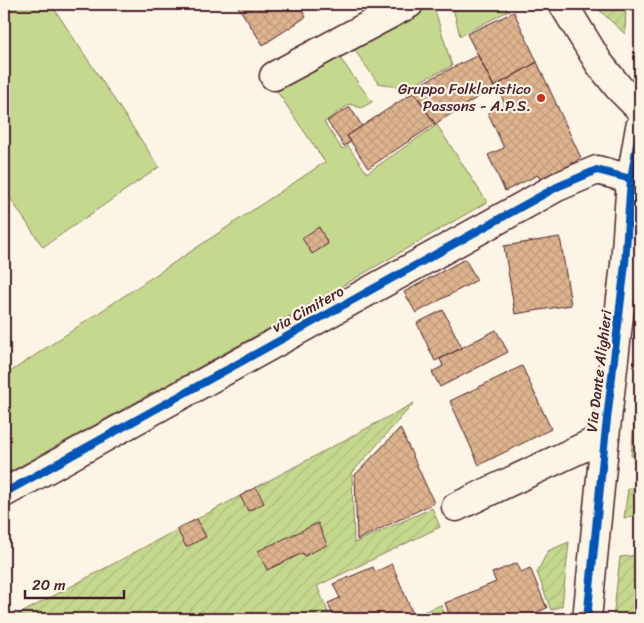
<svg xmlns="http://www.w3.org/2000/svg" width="644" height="623" viewBox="0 0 644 623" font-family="Sriracha,sans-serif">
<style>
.grass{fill:#c5d98e;stroke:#887c5c}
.garden{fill:url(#garden-furrows);stroke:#887c5c}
.building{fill:url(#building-cross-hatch);stroke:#4a1f2b}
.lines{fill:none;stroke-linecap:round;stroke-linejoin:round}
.minor-casing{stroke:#4a1f2b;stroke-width:31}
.minor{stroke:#fcf5e5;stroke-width:28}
.cycleway-casing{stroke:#fcf5e5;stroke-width:11}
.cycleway{stroke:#0057b8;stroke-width:8}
.poi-dot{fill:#c8321e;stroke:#fcf5e5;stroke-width:2}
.labels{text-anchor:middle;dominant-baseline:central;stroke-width:4.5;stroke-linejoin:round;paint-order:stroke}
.poi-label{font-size:15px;fill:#4a1f2b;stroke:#fcf5e5;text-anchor:end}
.street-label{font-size:15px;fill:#4a1f2b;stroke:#fcf5e5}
</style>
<defs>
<pattern id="garden-furrows" width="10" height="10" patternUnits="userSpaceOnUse" patternTransform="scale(1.25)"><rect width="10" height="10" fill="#c5d98e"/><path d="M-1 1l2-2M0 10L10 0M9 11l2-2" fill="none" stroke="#abba7b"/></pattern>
<pattern id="building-cross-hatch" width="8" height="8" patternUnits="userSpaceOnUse" patternTransform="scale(1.25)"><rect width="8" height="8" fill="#deb48f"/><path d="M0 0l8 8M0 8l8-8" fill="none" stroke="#c09a7c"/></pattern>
</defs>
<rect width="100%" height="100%" fill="#fcf5e5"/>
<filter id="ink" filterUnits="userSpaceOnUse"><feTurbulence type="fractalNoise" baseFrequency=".02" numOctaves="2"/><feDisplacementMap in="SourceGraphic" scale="10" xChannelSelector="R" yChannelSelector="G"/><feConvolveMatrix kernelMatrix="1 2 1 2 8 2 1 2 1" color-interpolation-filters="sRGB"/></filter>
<g filter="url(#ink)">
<path class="grass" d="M4 4H51L159 167 43 247 4 189Z
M430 4H433L452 66 405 88 378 83 351 45Z
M452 4H504L508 11 460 36Z
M337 54 372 102 361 108 350 104 324 122 342 149 348 146 367 173 437 125 487 202 266 330 4 475V376L325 162 274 87Z"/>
<path class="garden" d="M594 4H626L625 34 597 8Z
M640 357V454L631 456Z
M414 403 352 473 354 543 432 508 440 527 317 586 331 619H10Z
M640 486V514L624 518 628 489Z
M569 542 562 606 551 610 537 572 548 551Z
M640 555V619H613L620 557Z
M441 605 447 619H418L416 615Z"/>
<path class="building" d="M240 4H312L302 10 306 17 263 45 237 5Z
M514 12 537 62 494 87 467 34Z
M478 55 494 87 435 124 414 92 410 95 408 90Z
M537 62 581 158 541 182 538 175 505 191 488 155 504 148 488 113 505 105 497 85Z
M414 92 435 124 368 168 347 136Z
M350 107 362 126 347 136 351 142 344 146 327 121Z
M319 227 328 244 312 254 302 238Z
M560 237 571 305 515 314 504 246Z
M465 259 477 280 416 313 404 292Z
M443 310 462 348 435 361 417 323Z
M496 330 508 352 440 387 432 372 443 366 440 359Z
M522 366 551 429 479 465 450 401Z
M400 428 434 503 357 540 355 475Z
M256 487 264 503 248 511 240 496Z
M197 519 206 537 186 547 177 529Z
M318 523 327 545 304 556 303 553 267 570 258 551Z
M517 563 521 572 530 568 547 608 522 619H451L445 603 496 582 492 573Z
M392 564 415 619H334L328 603 340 598 333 584 373 567 375 572Z"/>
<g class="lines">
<defs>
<path id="minor" d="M563 4 599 63 619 88 640 109
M274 76 409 4
M4 493 557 187 597 170 631 179
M456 507 605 437
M587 619 605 437 625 264 631 179 640 127"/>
</defs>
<use href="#minor" class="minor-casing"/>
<use href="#minor" class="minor"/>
<defs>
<path id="cycleway" d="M4 493 557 187 597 170 631 179
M587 619 605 437 625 264 631 179 640 127"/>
</defs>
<use href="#cycleway" class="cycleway-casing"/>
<use href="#cycleway" class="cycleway"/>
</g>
</g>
<circle class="poi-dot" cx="541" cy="98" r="5"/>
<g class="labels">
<g class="poi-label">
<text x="531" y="89">Gruppo Folkloristico<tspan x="531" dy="17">Passons - A.P.S.</tspan></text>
</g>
<g class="street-label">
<text transform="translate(308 309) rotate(-29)">via Cimitero</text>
<text transform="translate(599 371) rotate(-83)">Via Dante Alighieri</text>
</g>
</g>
<rect width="644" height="623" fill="none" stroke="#fcf5e5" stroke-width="20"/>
<rect x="10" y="10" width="624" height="603" fill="none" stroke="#4a1f2b" stroke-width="2" filter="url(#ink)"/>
<path d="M25 590v8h99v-8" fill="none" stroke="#4a1f2b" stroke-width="2.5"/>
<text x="32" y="590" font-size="15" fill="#4a1f2b" stroke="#fcf5e5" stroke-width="4" paint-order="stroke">20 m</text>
</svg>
